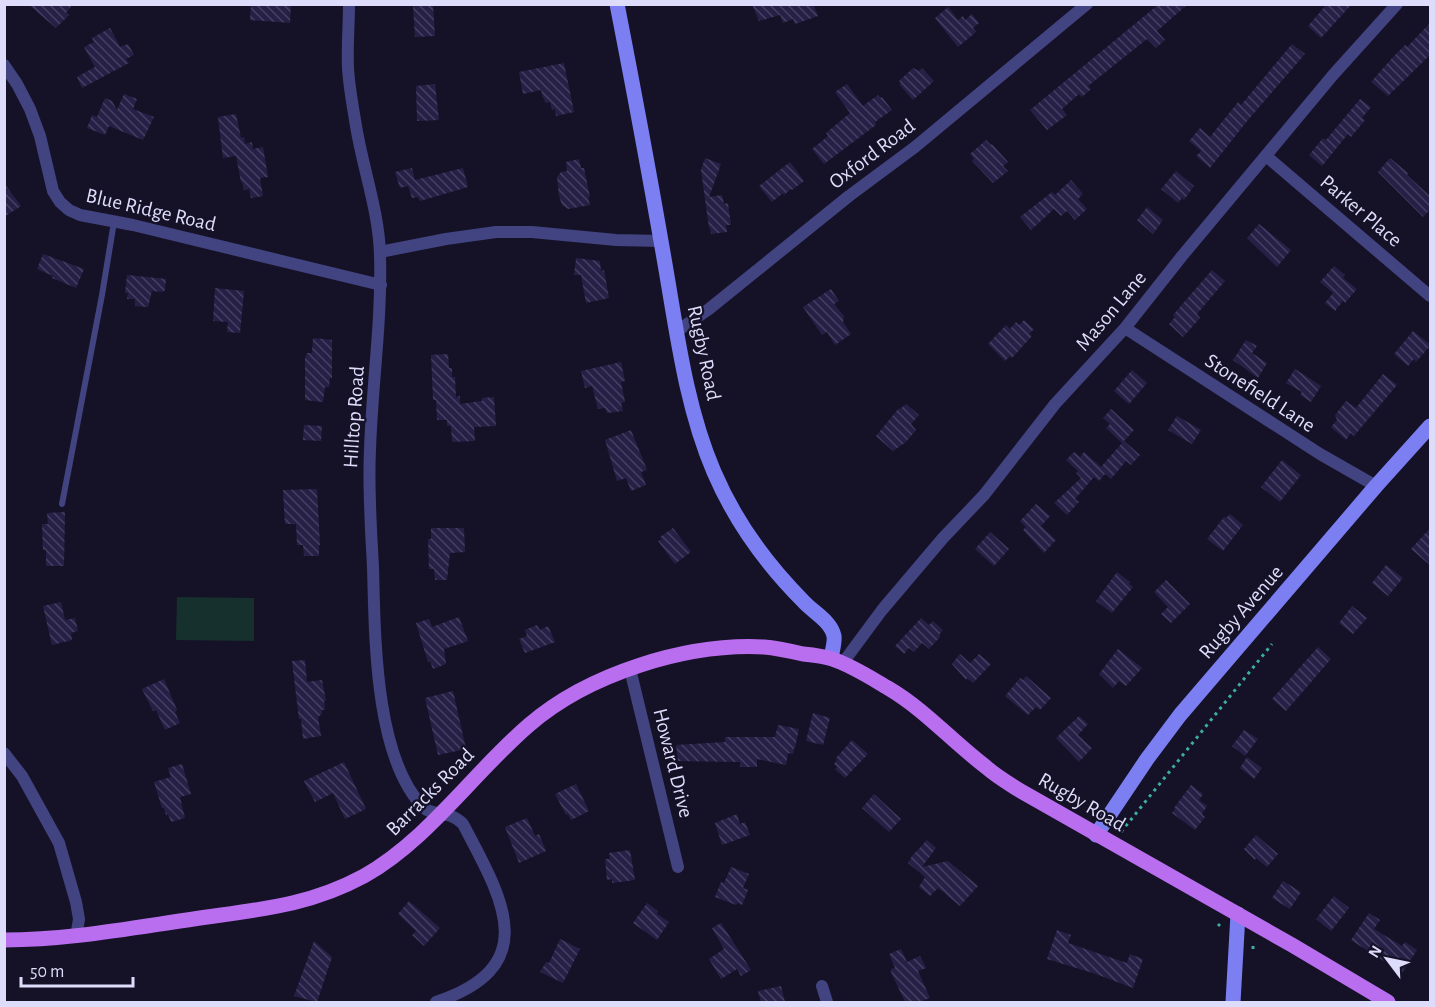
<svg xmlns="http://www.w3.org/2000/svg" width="1435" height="1007" viewBox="0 0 1435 1007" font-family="'Alegreya Sans',sans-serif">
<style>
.pitch{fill:#16302e}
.building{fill:url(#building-back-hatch)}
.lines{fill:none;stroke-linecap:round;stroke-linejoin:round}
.path{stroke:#3daea2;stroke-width:3;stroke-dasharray:3 4.5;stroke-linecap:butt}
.lane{stroke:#424381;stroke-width:6}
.street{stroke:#424381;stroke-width:12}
.secondary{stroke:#7c7ff2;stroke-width:15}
.primary{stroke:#b96ef0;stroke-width:15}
.labels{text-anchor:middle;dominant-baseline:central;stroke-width:4.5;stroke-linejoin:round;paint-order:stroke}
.street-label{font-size:21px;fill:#dedcfb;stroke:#151227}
</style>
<defs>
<pattern id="building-back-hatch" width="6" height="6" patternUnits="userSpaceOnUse" patternTransform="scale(1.5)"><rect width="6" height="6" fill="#262046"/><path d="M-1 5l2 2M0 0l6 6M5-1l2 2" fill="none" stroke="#454062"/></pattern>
</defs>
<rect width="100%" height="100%" fill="#151227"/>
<path class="pitch" d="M177 597 254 598V641L176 640Z"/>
<path class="building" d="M28 4H73L66 13 69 15 56 28Z
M251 4H291L290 23 250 20Z
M752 4H813L818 16 795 24 793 19 783 23 780 15 759 21Z
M1159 4H1188L1157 31 1165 40 1156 48 1147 39 1088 86 1091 89 1082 97 1079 94 1062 109 1067 115 1047 130 1030 110Z
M1327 4H1352L1321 38 1308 26Z
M433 5 435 36 415 37 413 6Z
M948 7 958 20 963 16 965 20 972 14 979 23 973 28 976 32 958 47 935 18Z
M1431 22V54L1388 96 1371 82 1393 57 1405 45 1407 47Z
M110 28 120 47 128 44 134 55 126 59 129 63 82 88 77 77 95 67 84 47 94 42 92 38Z
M1292 44 1305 54 1248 120 1210 168 1196 156 1201 151 1189 141 1200 128 1210 137 1238 102 1241 105Z
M564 63 574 112 556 116 555 109 552 110 550 102 545 103 544 98H543L541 90 523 94 519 72Z
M913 68 919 71 922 68 934 81 913 100 899 84 901 83 899 81Z
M435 84 439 120 417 121 416 86Z
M847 84 863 106 878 95 880 98 882 97 892 110 875 122 876 125 824 164 812 149 828 136 826 133 850 113 835 92Z
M124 94 137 99 133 109 154 117 143 140 109 126 105 135 87 128 92 115 97 117 105 98 112 101 117 110Z
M1360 99 1371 107 1362 118 1365 120 1351 137 1348 134 1322 166 1309 155 1323 138 1326 140Z
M236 114 241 138 244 137 245 144 252 142 253 149 263 147 268 177 260 178 263 196 251 198 249 189 244 190 242 182H241L236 156 223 158 218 117Z
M986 140 991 145 992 144 1008 162 1003 166 1008 171 993 183 972 161 974 159 970 154Z
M705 158 721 164 709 197 722 195 724 204 728 203 731 225H726L727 232 711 234 710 228H709L701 170Z
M1390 158 1408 173 1407 175 1431 197V209L1423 217 1378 172Z
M579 159 581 168H584L590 197H588L590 205 568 209 562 205 559 196 557 177 561 172 567 171 566 162Z
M790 162 804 181 792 190 791 189 784 195 783 193 772 202 759 186Z
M412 168 415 180 463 168 468 187 420 201 418 197 412 198 408 186 400 188 395 172Z
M1176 171 1194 186 1184 200 1182 198 1178 203 1161 189Z
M1071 180 1083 194 1078 199 1087 209 1075 220 1067 211 1061 216 1054 209 1031 230 1020 217 1052 192 1055 195Z
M4 183 21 206 4 217Z
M1147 207 1163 220 1153 234 1137 220Z
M1259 224 1291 250 1277 267 1247 238Z
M43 254 84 269 76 288 52 278 53 276 37 269Z
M576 258 600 261 601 271 604 270 609 298 586 303 581 275H574Z
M1334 266 1345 275 1343 278 1357 289 1345 303 1343 301 1335 311 1325 303 1333 293 1320 282Z
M1212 270 1225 281 1197 314 1200 318 1183 337 1169 324 1175 317 1173 315Z
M127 275 166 279 165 290 163 292 152 291 148 307 135 306V299H127L128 293H125Z
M215 288 244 291 240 333 227 332 228 322 213 321Z
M831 289 839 301 834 304 844 316 843 322 851 334 835 345 827 332 822 335 803 307Z
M1024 320 1034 329 1029 334 1032 336 1012 358 1010 356 1005 361 988 344 1006 325 1010 329 1016 322 1019 325Z
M1413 331 1431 345 1416 362 1414 359 1408 366 1394 354Z
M313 338 332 340V378H330L329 387H325L323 402 305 400V358L307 353H312Z
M1246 340 1257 346 1252 353 1267 363 1258 378 1233 360Z
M448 354 449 368H452V377H455L456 397 460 396V404L482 401V398L494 397 496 426 474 427 475 441 452 442 451 426H447V420H437L436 400H433L431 355Z
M621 362 625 381 621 382 625 402 621 403 623 411 607 413 605 408 598 409 592 386 585 388 581 371Z
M1295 369 1321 386 1311 402 1300 395 1302 392 1286 383Z
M1132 370 1147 383 1129 404 1114 391Z
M1383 374 1397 385 1354 436 1351 433 1346 440 1331 427 1337 420 1335 415 1346 401 1356 408Z
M906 404 919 415 911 424 916 430 906 442 893 451 876 436 899 408 900 409Z
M1111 409 1134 430 1124 441 1140 455 1131 465 1126 461 1111 479 1105 474 1099 481 1094 477 1075 499 1079 502 1067 515 1054 503 1081 478 1076 473 1078 471 1066 460 1074 452 1080 457 1084 452 1101 467 1122 443 1106 428 1110 424 1103 418Z
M1177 416 1201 430 1192 444 1168 430Z
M304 425 322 426 321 441 303 440Z
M631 430 647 470 641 472 646 485 631 491 626 478 617 481 605 440Z
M1282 460 1301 475 1280 502 1261 487Z
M317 489 320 545H319V556H304L303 545H297L296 524H285L283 490Z
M1036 504 1050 516 1041 526 1056 540 1044 553 1023 530 1026 527 1020 521Z
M65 512 64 566H46V550H43L42 524H48L47 513Z
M1230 514 1243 525 1223 551 1207 539 1224 517 1226 518Z
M1431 527V566L1411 549Z
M431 528H464L465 552 450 553 447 580H435L434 569H429L428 539H431Z
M673 528 691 552 675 564 658 541 662 539 660 537Z
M990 532 1009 549 994 566 975 549Z
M1386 565 1403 578 1388 596 1372 583Z
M1117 572 1130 582 1129 584 1133 587 1112 613 1096 601Z
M1166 580 1190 604 1171 623 1161 614 1168 607 1154 592Z
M61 602 65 620 75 618 78 631 71 633 72 640 52 645 43 606Z
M1352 606 1367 618 1353 634 1339 623Z
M459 617 468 641 444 649 446 664 433 669 430 661 428 662 416 623 429 619 432 627Z
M921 618 929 625 933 621 943 630 939 635 940 637 929 649 922 643 914 652 909 648 904 654 895 646Z
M537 625 540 630 548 626 555 642 525 653 519 639 527 636 525 630Z
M1318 647 1331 659 1286 711 1272 699Z
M1118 649 1142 668 1126 686 1119 681 1113 688 1099 674Z
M960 654 970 663 979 654 991 664 973 683 967 678 966 680 952 664Z
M305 660 307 682 322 680 326 701H324L325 710H322V714L318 717 321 736 303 739 301 719H299L292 661Z
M1026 676 1051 698 1040 710 1036 707 1028 715 1005 696 1020 678 1023 680Z
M164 679 177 710 175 712 180 723 165 730 156 710 153 711 142 689Z
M453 691 466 749 438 755 425 698Z
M813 713 830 718 823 745 806 741Z
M1079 716 1088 724 1078 735 1092 748 1079 762 1056 738Z
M778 725 799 729 795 748H794L793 754 788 753 786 765 757 759V767H740V762L678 761 676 745 725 742V737H775Z
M1244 730 1258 739 1245 756 1232 746Z
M852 740 868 754 845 778 835 769 837 767 834 764 837 760 836 758Z
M1247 757 1262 768 1254 779 1240 768Z
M344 762 366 809 345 819 333 793 315 802 304 781Z
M182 764 191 794 180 797 185 818 171 822 168 814 166 815 164 808H162L154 782 171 777 168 768Z
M576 784 589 811 571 820 568 814 566 815 555 794Z
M1191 785 1203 794 1199 800 1207 806 1202 814 1205 817 1195 830 1172 813 1175 809 1174 808Z
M874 794 901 819 889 832 862 808Z
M737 814 740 824 745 822 750 835 722 845 715 823Z
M527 818 535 836 539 834 546 851 519 863 505 827Z
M1256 835 1278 854 1267 867 1256 858 1255 860 1244 849Z
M927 840 936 848 922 867 948 861 978 886 960 906 938 888 930 896 919 887 925 877 908 863 912 856Z
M630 850 635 880 612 883V879L607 880 605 859H610L609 853Z
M731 867 749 874 743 888 748 890 742 905 737 903 736 905 715 897 721 882 724 883Z
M1283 881 1301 892 1290 909 1272 898Z
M1334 896 1349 908 1331 931 1316 919Z
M409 901 440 928 424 946 412 935 416 931 398 914Z
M647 903 658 911 657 914 669 922 657 940 633 923Z
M1369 913 1380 920 1374 929 1402 946 1405 942 1417 950 1402 973 1351 940Z
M721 923 751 970 741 976 737 969 721 979 709 959 724 949 712 928Z
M1057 930 1071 935 1068 943 1100 954 1127 963 1130 954 1143 959 1133 988 1096 974 1047 959Z
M560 939 580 949 563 983 540 972 546 962 549 963Z
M314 941 332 957 317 1002 294 996Z
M901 949 907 962 920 956 926 968 918 971 930 998 919 1002H905L891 972V969L895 968 889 954Z
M781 986 785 1002H761L758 991Z"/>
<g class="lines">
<path class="path" d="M1121 832 1272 644
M1218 926 1220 924
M1253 946V949"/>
<path class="lane" d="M62 504 102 295 114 222"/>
<path class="street" d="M349 4C349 25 347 47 348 68 349 87 353 107 356 126 363 169 379 212 380 255 382 321 372 384 370 450 368 489 371 528 373 567 375 634 374 756 423 807 433 817 448 809 463 824 502 898 544 966 436 1002
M4 65 17 84 30 109 40 136 53 191 60 202 69 210 80 215 133 225 381 285
M1266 156 1430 296
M380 252 446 239 496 232H532L616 240 661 241
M1125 328 1320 454 1376 486
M677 331 709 309 849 196 915 147 1087 4
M842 664 882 610 943 538 984 495 1055 404 1125 328 1182 256 1333 75 1397 4
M630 669 678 867
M4 753 22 776 59 843 76 902 79 919 76 937
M822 986 827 1002"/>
<path class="secondary" d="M617 4C634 91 650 177 665 264 677 333 686 407 714 472 735 521 767 565 804 602 813 612 831 621 834 636 835 642 832 652 831 658
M1096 835 1147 759 1180 715 1376 486 1430 426
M1233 1002 1238 914"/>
<path class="primary" d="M4 940C66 940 126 929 187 920 251 910 305 908 364 876 428 840 473 773 529 725 588 674 686 643 764 647 777 648 790 651 803 654 813 655 823 656 832 659 851 665 871 678 888 688 924 709 953 742 986 767 996 776 1008 783 1019 790L1292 945 1388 1002"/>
</g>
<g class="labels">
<g class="street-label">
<text transform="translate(872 154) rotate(-37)">Oxford Road</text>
<text transform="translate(151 210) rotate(13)">Blue Ridge Road</text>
<text transform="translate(1361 211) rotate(40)">Parker Place</text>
<text transform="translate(1111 311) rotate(-50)">Mason Lane</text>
<text transform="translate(704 353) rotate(78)">Rugby Road</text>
<text transform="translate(1260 393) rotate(33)">Stonefield Lane</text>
<text transform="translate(354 417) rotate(-86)">Hilltop Road</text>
<text transform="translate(1241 612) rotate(-49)">Rugby Avenue</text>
<text transform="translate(673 763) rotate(76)">Howard Drive</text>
<text transform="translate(430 792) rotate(-45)">Barracks Road</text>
<text transform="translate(1082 802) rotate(30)">Rugby Road</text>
</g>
</g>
<rect width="1435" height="1007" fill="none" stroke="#dedcfb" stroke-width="12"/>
<g transform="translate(1387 959) rotate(302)" stroke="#151227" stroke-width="4.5" paint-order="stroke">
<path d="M0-4.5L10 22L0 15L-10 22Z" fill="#dedcfb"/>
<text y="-9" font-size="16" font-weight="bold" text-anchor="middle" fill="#dedcfb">N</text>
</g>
<path d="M21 977v9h112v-9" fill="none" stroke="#dedcfb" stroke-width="3"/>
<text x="30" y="977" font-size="18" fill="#dedcfb" stroke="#151227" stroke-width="4.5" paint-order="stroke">50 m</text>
</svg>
